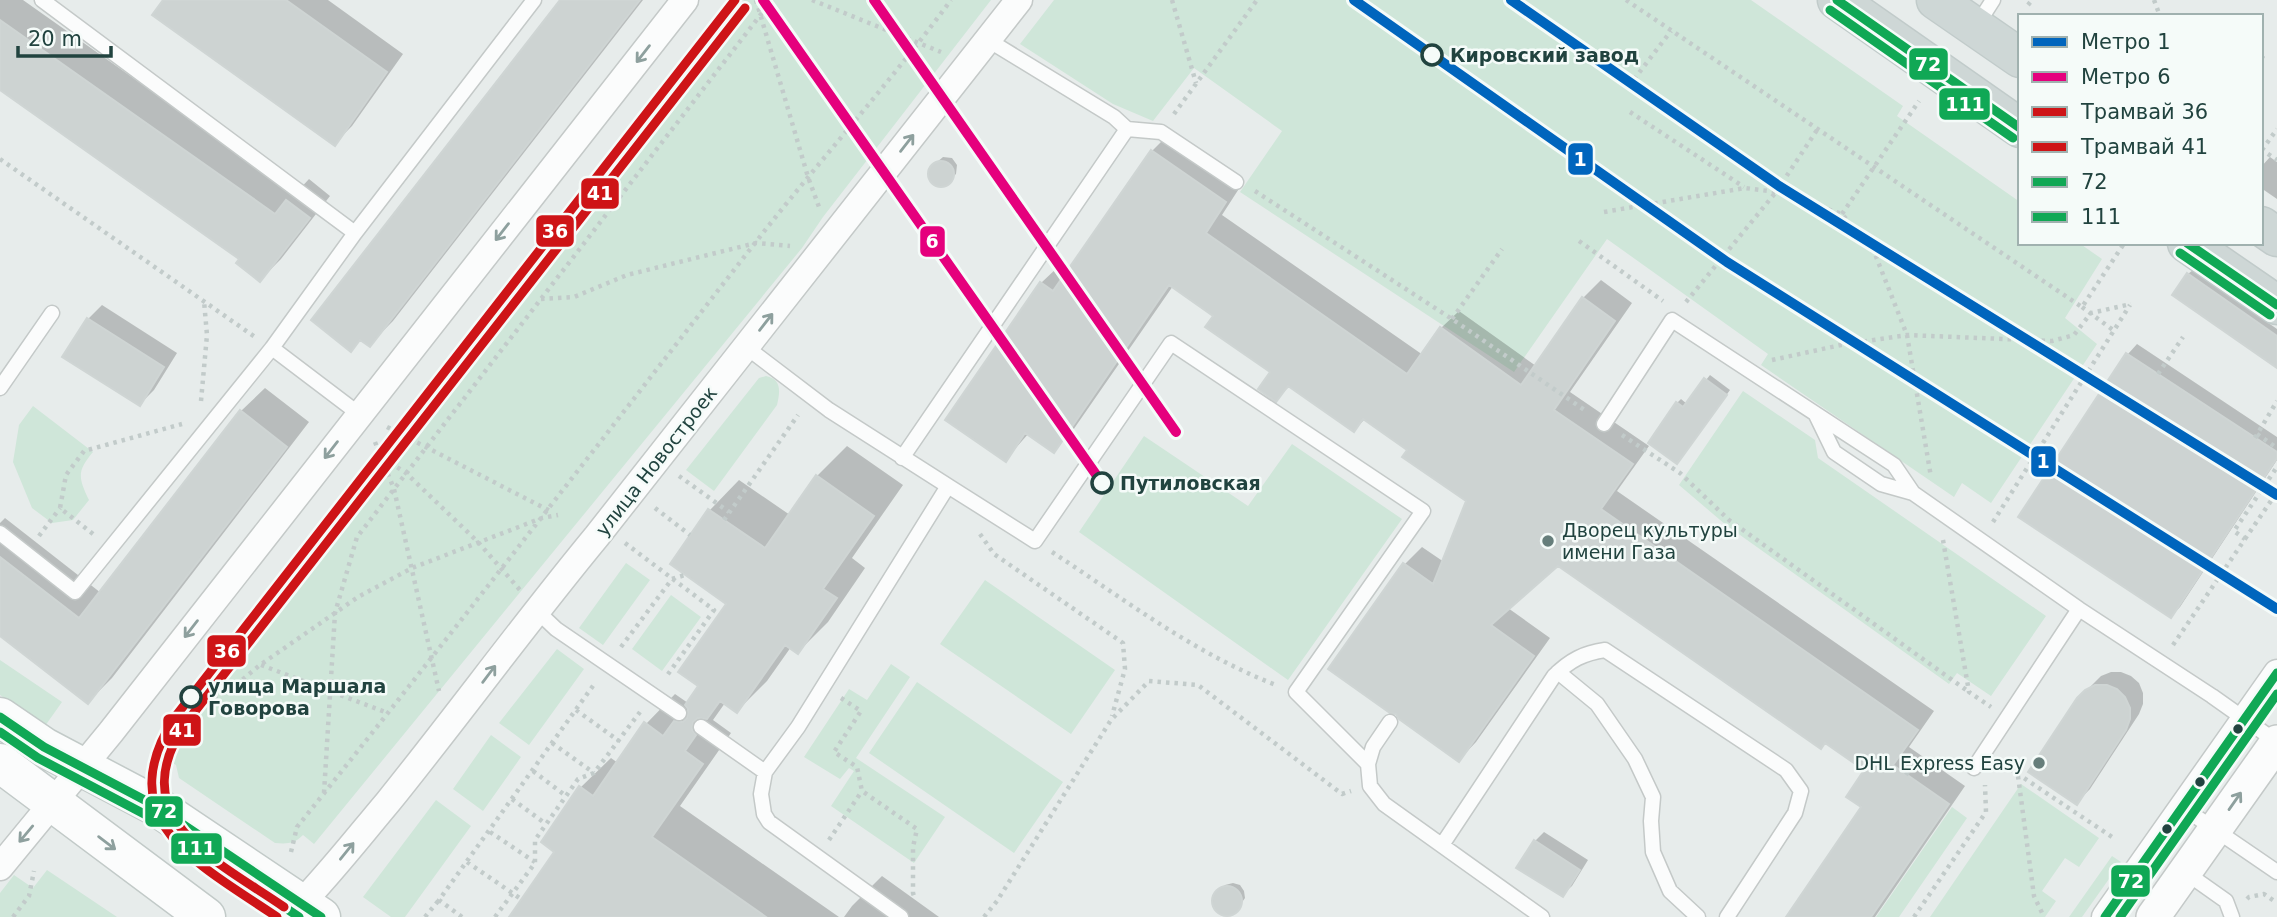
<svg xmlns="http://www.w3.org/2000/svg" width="2277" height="917" viewBox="0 0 2277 917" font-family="'DejaVu Sans',sans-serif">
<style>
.green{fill:#cfe6d9}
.shadow{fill:#0003}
.building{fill:#cdd3d2;stroke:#cfd5d4;stroke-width:2}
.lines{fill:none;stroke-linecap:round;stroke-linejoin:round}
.service-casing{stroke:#c4c9c8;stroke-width:17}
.minor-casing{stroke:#c4c9c8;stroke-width:29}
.tertiary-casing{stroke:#c4c9c8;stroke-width:36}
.secondary-casing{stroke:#c2cac8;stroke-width:41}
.primary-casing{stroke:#c1cbca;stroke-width:41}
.path{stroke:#c2cbca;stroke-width:4.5;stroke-dasharray:3.5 5;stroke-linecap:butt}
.service{stroke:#fbfcfc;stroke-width:14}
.minor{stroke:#fbfcfc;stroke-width:26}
.tertiary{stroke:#fbfcfc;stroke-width:33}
.secondary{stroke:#fbfcfc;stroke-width:38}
.primary{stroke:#ced7d6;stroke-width:38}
.bus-1-casing{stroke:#f5fbf9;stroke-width:14}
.bus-2-casing{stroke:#f5fbf9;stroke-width:14}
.bus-1{stroke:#10a855;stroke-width:9}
.bus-2{stroke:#10a855;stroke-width:9}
.tram-1-casing{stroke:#f5fbf9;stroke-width:14}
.tram-2-casing{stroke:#f5fbf9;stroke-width:14}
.tram-1{stroke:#ce1417;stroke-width:9}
.tram-2{stroke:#ce1417;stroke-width:9}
.metro-1-casing{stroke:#f5fbf9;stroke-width:16}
.metro-2-casing{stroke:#f5fbf9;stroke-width:16}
.metro-1{stroke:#0065bd;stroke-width:10}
.metro-2{stroke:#e5007d;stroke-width:10}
.oneway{stroke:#8ea09e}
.stop-dot{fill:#f5fbf9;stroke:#21433f;stroke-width:3.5}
.poi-dot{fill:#667e7b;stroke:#f5fbf9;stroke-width:2.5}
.bus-dot{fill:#21433f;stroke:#f5fbf9;stroke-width:2.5}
.labels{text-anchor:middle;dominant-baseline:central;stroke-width:5;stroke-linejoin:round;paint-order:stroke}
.stop-label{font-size:19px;font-weight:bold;fill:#21433f;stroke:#f5fbf9;text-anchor:start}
.street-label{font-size:19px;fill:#21433f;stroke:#f5fbf9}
.poi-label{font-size:19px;fill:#21433f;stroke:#f5fbf9;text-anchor:start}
.line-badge{stroke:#f5fbf9;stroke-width:2.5}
.badge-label{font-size:19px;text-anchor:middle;font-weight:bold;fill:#fff}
</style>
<rect width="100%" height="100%" fill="#e7eceb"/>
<path class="green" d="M744 0H991L823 217 802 248 314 844 303 835C294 844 287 844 275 843L179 778 176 765 165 758 167 744 175 727Z
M1054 0H1751L1903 106 1897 116 2020 202V243H2079L2102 259 2065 318 2097 344 1991 503 1962 483 1954 497 1761 365 1768 354 1607 239 1514 372 1240 192 1282 131 1194 68 1153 121 1113 104 1020 44Z
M766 376C782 379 780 392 777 405L714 491 686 470 759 378Z
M1743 391 1815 440 1818 458 2046 616 1991 696 1957 673 1949 684 1726 525 1679 485Z
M33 406 93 452C77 471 78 477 89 500L73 520 52 523 32 508 13 462 19 425Z
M1144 436 1248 506 1292 444 1402 519 1288 680 1079 532Z
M626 563 650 580 603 645 579 628Z
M985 580 1115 670 1071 734 940 644Z
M671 595 701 617 662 671 632 649Z
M557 649 584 669 529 745 499 723Z
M0 660 62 702 45 726 0 695Z
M891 664 910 677 856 758 945 817 914 863 831 806 854 771 849 768 840 779 804 757 849 689 867 700Z
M917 682 1063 782 1014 853 869 753Z
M491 735 521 757 483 811 453 789Z
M2021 784 2099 838 2079 867 2065 858 2042 891 2056 901 2045 917H1930Z
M436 800 471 826 405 917H391L363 897Z
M1952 807 1967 818 1899 917H1876Z
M2112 856 2121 862 2082 917H2069Z
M47 870 117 917H0V893L14 875 33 888Z"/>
<path class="shadow" d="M0 0H23L296 193 309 179 330 196 281 259 260 280 242 259 0 88Z
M165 0H328L403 54 352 126 335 143Z
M563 0H643L393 321 369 345 362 339 351 349Z
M1169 134 1242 184 1222 215 1423 355 1441 328 1459 311 1536 366 1583 298 1601 280 1632 303 1570 392 1649 446 1617 491 1934 711 1909 747 1965 786 1875 917H1788L1864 807 1867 770 1558 564 1508 608 1550 638 1476 742 1459 760 1397 713 1331 668 1405 564 1422 547 1444 562 1468 501 1410 450 1365 419 1354 430 1291 385 1276 399 1272 372 1215 315 1173 286 1071 433 1054 450 1029 433 1005 460 1041 283 1059 266 1069 273 1152 151Z
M943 157 952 158 957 165 956 174 944 185 935 184 929 177 930 168Z
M2270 157 2277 162V199L2261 188V167Z
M2193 270 2277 329V366L2188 274Z
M102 305 177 353 154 390 140 404 88 319Z
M2137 344 2277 437V460L2180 607 2171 616 2020 516 2128 354Z
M1710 375 1730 390 1681 458 1677 403 1681 399 1687 404Z
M265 388 309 422 112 678 88 702 0 633V523L5 518 101 593 241 411Z
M847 446 903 485 852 558 865 568 828 622 798 652 791 647 767 681 737 711 725 703 713 720 731 733 680 806 839 917H511L556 851 581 787 611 758 618 763 646 724 675 694 688 703 700 685 729 603 672 564 710 510 739 480 790 515 817 476Z
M2111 672H2121L2131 676 2139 683 2143 693V704L2139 714 2090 789 2077 802 2078 699 2101 676Z
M1544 832 1588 860 1572 886 1562 895 1535 841Z
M882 876 939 917H844L852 906Z
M1233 883 1240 885 1244 891 1245 898 1238 908 1228 915 1222 914 1217 909 1214 903 1215 895 1225 885Z"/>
<path class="building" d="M163 0H286L387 72 335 146 152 15Z
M560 0H640L370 347 360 340 351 352 311 320Z
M0 20 275 214 286 200 310 218 260 282 236 263 239 259 0 90Z
M1151 150 1226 202 1206 233 1407 374 1440 327 1521 385 1582 297 1615 321 1554 410 1633 464 1601 509 1918 730 1893 765 1949 804 1871 917H1786L1861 807 1846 797 1864 770 1825 743 1821 749 1558 566 1491 625 1534 656 1459 762 1399 719 1396 714 1390 713 1328 669 1403 563 1433 584 1466 501 1402 457 1407 450 1363 419 1354 432 1288 386 1276 402 1258 389 1270 372 1205 327 1213 316 1169 285 1054 453 1025 433 1006 462 945 420 1040 282 1053 291Z
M928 174a13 13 0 1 1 26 0a13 13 0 1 1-26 0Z
M2187 273 2277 336V368L2172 295Z
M87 318 164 367 140 406 62 357Z
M2126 353 2277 452V458L2171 618 2018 517Z
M1704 378 1727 395 1677 464 1648 443 1676 402 1683 407Z
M240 410 287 447 88 704 0 636V557L79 618Z
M816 475 874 516 823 589 837 598 798 654 785 645 737 713 720 701 707 719 698 718 693 722 692 730 696 735 685 751 703 764 652 837 766 917H509L554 852 541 842 579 786 593 796 644 722 663 736 674 721 683 722 687 718 688 709 685 705 698 686 678 672 726 604 670 564 708 509 765 548Z
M2095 685H2107L2117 689 2125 697 2130 708V719L2126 730 2077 805 2028 772 2077 698 2085 690Z
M1534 840 1580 870 1563 897 1516 868Z
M1212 901a15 15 0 1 1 30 0a15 15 0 1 1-30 0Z"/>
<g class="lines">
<defs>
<path id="service" d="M42 0 355 233
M1977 25 1993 0
M988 40 1114 117 1127 129 1161 132 1236 182
M746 347 829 410 948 486 798 727 765 772 761 794 764 814 769 822 901 917
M272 348 359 414
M0 388 52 313
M1816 415 1834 452 1881 484 1913 493
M1604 424 1672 320 1894 465 1913 493 2079 609 2212 696 2277 742
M902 458 1127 129
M948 486 1035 541 1171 343 1423 511 1296 692 1368 764 1370 786 1384 804 1542 917
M0 533 75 592 272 348 355 233 534 0
M536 610 556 629 679 713
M1558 672 1597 704 1635 759 1653 797 1651 821 1653 852 1670 891 1698 917
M701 727 765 772
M1368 764 1373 747 1390 722
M1974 768 2079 609
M2182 807 2277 872
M1442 845 1554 676C1570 660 1584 653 1605 650L1786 770 1801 791 1795 813 1727 917
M2185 872 2226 901 2232 917"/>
<path id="minor" d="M0 867 111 732 685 0
M290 915C325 880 356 840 388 802 459 714 525 623 597 536L1019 0
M2105 917 2277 673"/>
<path id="tertiary" d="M2153 917 2277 742"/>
<path id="secondary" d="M0 717 44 747 154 805 321 917
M0 763 206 917"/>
<path id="primary" d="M1837 0 2020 128
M1936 0 2020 58
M2261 226 2277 237
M2187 243 2277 305"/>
</defs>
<use href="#service" class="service-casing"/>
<use href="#minor" class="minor-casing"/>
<use href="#tertiary" class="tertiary-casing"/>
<use href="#secondary" class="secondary-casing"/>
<use href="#primary" class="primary-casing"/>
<path class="path" d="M756 0 808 177 819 207
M812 0 941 52
M1172 0 1196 83
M1626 0 2082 307 2123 245
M2154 0 2160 16
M2028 5 2032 0
M2261 57 2266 60
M1629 86 1671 31
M1630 112 1744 187
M1174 114 1257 0
M2262 150 2277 129
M2261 151 2262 150 2277 160
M0 159 255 337
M1255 191 1452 319 1586 411
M1604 212 1745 188 1776 192 1842 214 1875 254 1907 335 1931 477
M1842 214 1919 101
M1579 241 1663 301
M541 299 574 297 627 275 756 243 790 246
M1686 302 1776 192 1817 130
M2082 307 2113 330
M1452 319 1502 249
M1772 360 1841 345 1907 335 2052 341 2074 335 2091 313 2131 304
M2158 374 2183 337
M201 401 207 335 204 301
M387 427 550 511
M2257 434 2277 448
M1622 435 1680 473 1729 520 1969 692
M2255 438 2277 401
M375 442 394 489 439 691
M383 458 406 473 478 542 520 590
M679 476 729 512
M655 508 690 535
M724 520 798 415
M1993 522 2130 305
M93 534 60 508 66 475 84 451 182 424
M980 534 994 554 1123 643 1125 669 1112 716
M39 536 60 508
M2245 539 2277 492
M1943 540 1969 692 1991 707
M625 543 714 610 666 677
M1052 552C1124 599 1195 654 1276 685
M2173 645 2245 539 2234 531 2277 467
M621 647 672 579 685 575
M261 665 388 713
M841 698 861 711 834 752 857 767 862 791 917 829 913 847V893L915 899
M576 710 619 741
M552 743 594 773
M2003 764 2112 837
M162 770 171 740 196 706 231 689 260 665 358 597 412 568 542 518 558 515
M533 771 566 796
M1906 775 1914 763 1953 766
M2018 776 2034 896 2044 917
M324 793 335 613 357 537 772 0
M512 799 546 824
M490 832 535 862
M829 840 862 791
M291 852 297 827C452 634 603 438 755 243 819 161 889 84 951 0
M467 862 521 899
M2247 899 2249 897 2264 894 2277 903
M13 917 29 896 34 871
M425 917 439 900
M462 917 439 900 595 683
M495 917 535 863V840L578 779 594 773 640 712
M984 917 997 901 1111 720 1149 681 1198 685 1342 794 1351 791
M1914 917 1986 812 1985 785"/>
<use href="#service" class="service"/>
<use href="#minor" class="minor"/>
<use href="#tertiary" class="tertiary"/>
<use href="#secondary" class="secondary"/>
<use href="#primary" class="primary"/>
<defs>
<path id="bus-1" d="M1837 0 2020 128
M2187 243 2277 305
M0 717 44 747 154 805 321 917
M2105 917 2277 673"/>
<path id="bus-2" d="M1830 10 2013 138
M2180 253 2270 315
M0 732 38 758 148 816 299 917
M2120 917 2277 694"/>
</defs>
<use href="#bus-1" class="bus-1-casing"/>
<use href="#bus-2" class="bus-2-casing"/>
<use href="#bus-1" class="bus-1"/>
<use href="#bus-2" class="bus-2"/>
<defs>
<path id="tram-1" d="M277 917C202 866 107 822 175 717L735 0"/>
<path id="tram-2" d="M284 907C216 860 122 820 185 724L745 8"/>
</defs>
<use href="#tram-1" class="tram-1-casing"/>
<use href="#tram-2" class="tram-2-casing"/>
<use href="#tram-1" class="tram-1"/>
<use href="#tram-2" class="tram-2"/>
<defs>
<path id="metro-1" d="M1354 0 1727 262 2277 609
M1511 0 1779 186 2277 495"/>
<path id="metro-2" d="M763 0 1102 483
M874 0 1176 432"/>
</defs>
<use href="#metro-1" class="metro-1-casing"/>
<use href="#metro-2" class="metro-2-casing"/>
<use href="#metro-1" class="metro-1"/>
<use href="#metro-2" class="metro-2"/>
</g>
<defs><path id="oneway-shaft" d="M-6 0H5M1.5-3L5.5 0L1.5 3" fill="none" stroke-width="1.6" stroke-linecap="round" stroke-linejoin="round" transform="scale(1.75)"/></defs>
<g class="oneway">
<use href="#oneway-shaft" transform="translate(643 54) rotate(128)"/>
<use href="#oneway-shaft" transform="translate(907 143) rotate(-52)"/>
<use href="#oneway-shaft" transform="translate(502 232) rotate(128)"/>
<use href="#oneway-shaft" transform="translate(766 322) rotate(-52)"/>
<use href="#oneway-shaft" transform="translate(331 450) rotate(128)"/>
<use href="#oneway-shaft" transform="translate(191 629) rotate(128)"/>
<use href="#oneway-shaft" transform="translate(489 674) rotate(-53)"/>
<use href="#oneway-shaft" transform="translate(2235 801) rotate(-55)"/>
<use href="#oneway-shaft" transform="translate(26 834) rotate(130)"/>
<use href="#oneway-shaft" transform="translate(107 843) rotate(37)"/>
<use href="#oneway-shaft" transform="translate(347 851) rotate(-51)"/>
</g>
<g class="stop-dot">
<circle cx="1432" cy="55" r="10"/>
<circle cx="1102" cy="483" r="10"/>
<circle cx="191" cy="697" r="10"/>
</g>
<g class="poi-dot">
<circle cx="1548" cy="541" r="7"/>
<circle cx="2039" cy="763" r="7"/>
</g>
<g class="bus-dot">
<circle cx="2238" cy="729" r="6"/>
<circle cx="2200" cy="782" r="6"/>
<circle cx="2167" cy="829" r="6"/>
</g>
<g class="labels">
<g class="stop-label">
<text x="1450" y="55">Кировский завод</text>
<text x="1120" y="483">Путиловская</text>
<text x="208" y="686">улица Маршала<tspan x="208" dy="22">Говорова</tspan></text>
</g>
<g class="street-label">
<text transform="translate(656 461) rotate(-52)">улица Новостроек</text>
</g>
<g class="poi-label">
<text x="1562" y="530">Дворец культуры<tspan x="1562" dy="22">имени Газа</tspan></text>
<text x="2025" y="763" text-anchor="end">DHL Express Easy</text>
</g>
</g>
<g class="line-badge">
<rect x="1908" y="47" width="41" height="34" rx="7" fill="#10a855"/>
<rect x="1938" y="87" width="53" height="34" rx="7" fill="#10a855"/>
<rect x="1567" y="142" width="27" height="34" rx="7" fill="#0065bd"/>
<rect x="580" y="177" width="40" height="33" rx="7" fill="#ce1417"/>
<rect x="535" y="214" width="40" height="34" rx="7" fill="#ce1417"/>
<rect x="919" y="225" width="27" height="33" rx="7" fill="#e5007d"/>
<rect x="2030" y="445" width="27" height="33" rx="7" fill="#0065bd"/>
<rect x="206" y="634" width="41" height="34" rx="7" fill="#ce1417"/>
<rect x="162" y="713" width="40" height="34" rx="7" fill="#ce1417"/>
<rect x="144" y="795" width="40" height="33" rx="7" fill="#10a855"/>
<rect x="170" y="832" width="53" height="33" rx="7" fill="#10a855"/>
<rect x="2110" y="864" width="41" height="34" rx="7" fill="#10a855"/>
</g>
<g class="badge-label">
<text x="1928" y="71">72</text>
<text x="1965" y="111">111</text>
<text x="1580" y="166">1</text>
<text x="600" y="200">41</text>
<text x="555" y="238">36</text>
<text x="932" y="248">6</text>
<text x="2043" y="468">1</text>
<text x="227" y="658">36</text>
<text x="182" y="737">41</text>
<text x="164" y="818">72</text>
<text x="196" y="855">111</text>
<text x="2131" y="888">72</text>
</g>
<rect x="2018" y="14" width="245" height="231" fill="#f5fbf9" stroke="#a0b1af" stroke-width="2"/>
<rect x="2032" y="37" width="35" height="10" fill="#0065bd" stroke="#a0b1af" stroke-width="2"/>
<text x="2081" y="49" font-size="21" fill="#21433f">Метро 1</text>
<rect x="2032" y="72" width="35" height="10" fill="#e5007d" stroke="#a0b1af" stroke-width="2"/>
<text x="2081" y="84" font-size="21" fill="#21433f">Метро 6</text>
<rect x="2032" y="107" width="35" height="10" fill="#ce1417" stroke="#a0b1af" stroke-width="2"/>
<text x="2081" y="119" font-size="21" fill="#21433f">Трамвай 36</text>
<rect x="2032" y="142" width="35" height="10" fill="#ce1417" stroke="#a0b1af" stroke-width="2"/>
<text x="2081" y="154" font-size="21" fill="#21433f">Трамвай 41</text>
<rect x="2032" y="177" width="35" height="10" fill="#10a855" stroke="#a0b1af" stroke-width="2"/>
<text x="2081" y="189" font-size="21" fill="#21433f">72</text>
<rect x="2032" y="212" width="35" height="10" fill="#10a855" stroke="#a0b1af" stroke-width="2"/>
<text x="2081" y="224" font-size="21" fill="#21433f">111</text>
<path d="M18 46v10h93v-10" fill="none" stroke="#21433f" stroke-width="3.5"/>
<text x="28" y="46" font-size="21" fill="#21433f" stroke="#f5fbf9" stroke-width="5" paint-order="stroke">20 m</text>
</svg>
